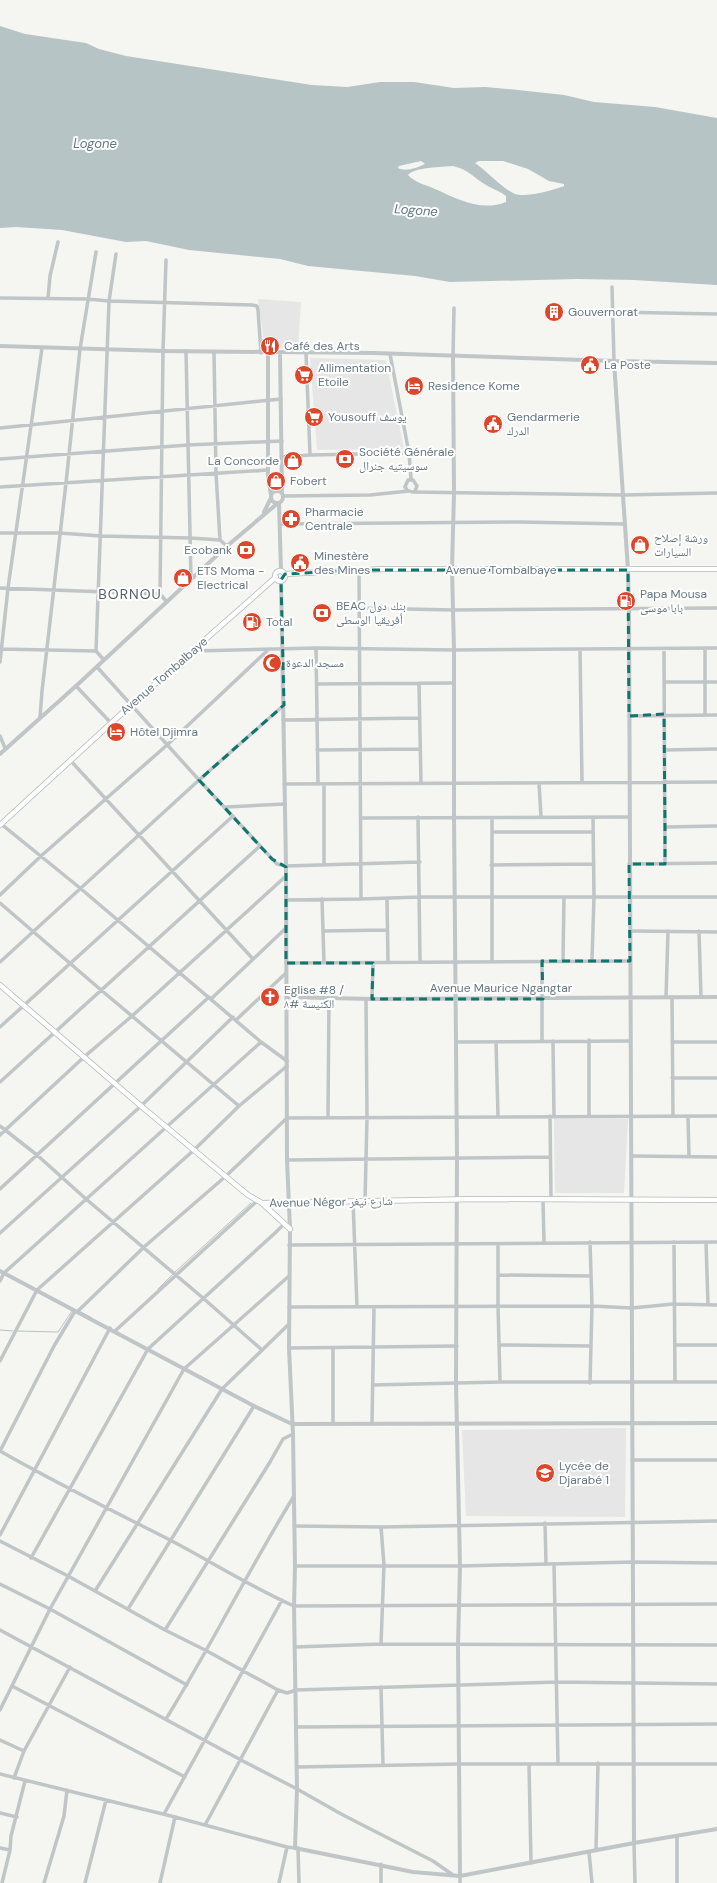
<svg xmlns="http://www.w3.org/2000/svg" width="717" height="1883" viewBox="0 0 717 1883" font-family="'DM Sans','Noto Naskh Arabic',sans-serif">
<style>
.built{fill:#e5e6e5}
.water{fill:#b6c4c6;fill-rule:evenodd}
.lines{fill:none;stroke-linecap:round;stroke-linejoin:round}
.stream{stroke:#b6c4c6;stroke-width:1}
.secondary-casing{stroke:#b3b8bb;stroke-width:6}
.minor{stroke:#c0c5c7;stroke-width:3.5}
.tertiary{stroke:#c0c5c7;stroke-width:4}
.secondary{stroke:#fff;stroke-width:4.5}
.marked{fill:none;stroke:#0f766e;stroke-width:3;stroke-dasharray:8 5;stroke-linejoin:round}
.labels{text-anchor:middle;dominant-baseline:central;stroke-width:4;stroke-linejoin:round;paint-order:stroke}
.poi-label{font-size:12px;fill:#657781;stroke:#fff;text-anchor:start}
.street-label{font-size:12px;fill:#657781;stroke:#fff}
.water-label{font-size:13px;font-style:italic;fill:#60787f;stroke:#fff}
.quarter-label{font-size:14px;letter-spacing:1px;fill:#525f67;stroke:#fff}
</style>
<rect width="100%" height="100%" fill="#f5f5f1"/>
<path class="built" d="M258 299 301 302 298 349 265 348Z
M310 358 386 360 404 449 317 450Z
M554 1119H628L624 1193H555Z
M626 1428 625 1517 466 1516 462 1430Z"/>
<path class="water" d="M0 26 25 34 86 43 99 49 126 56 312 85 347 87 380 82H414L454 88 485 87 518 90 564 95 594 102 655 107 717 118V285L634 280 577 279 450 282 415 276 308 266 280 259 189 250 146 241 126 242 62 230 16 227 0 228ZM421 161 425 164C417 168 406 172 398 168L399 166ZM479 161H503L528 169 549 181 564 184V186C554 190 525 198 515 194 503 189 487 171 475 163ZM453 166C468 169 474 178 486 185 493 189 500 191 506 196V202C481 212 457 199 435 189 426 185 414 182 408 175 415 167 442 167 453 166Z"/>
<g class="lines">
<path class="stream" d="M175 1272 251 1203
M158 1289 173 1274
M81 1312 92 1318
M0 1330 13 1331
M17 1331 58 1332 72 1311"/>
<defs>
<path id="secondary" d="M275 576a5 5 0 1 1 10 0a5 5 0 1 1-10 0Z
M285 574 384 569H717
M0 825 131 705 276 577
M0 985 141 1106 248 1195 262 1203 480 1199 717 1200
M262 1203 290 1229"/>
</defs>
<use href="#secondary" class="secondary-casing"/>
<path class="minor" d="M612 287 614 361
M0 298 87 299 109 301 252 305 257 306 258 310 261 353
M48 298 50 276 58 242
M612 312 717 314
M186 351 191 580
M214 352 216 473 220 540
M306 353 310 455
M390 354 409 453 411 479
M453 357 454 308
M0 428 281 399
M282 457 310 455 409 453
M0 459 188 445 282 441
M0 487 268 470
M415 491 417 486 413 480H408L405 487 407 490 412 492 624 495 717 493
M283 496 370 495 409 491
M280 524 520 522 625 524
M0 533H60L101 536 190 538 220 540 227 546
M0 588 160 594 167 602
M160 594 163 351 166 260
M360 608 453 610 717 608
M316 648 318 784
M705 648V715
M1 649 96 651
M580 649 582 782
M664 649 665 864
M192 651 316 648 454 650 717 648
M104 660 96 651 109 301 116 254
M0 662 8 588 42 348
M97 667 199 780 277 864 286 866 420 862
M664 682H717
M419 683 421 783
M317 684 453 683
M76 686 111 723
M629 716 717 715
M40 717 42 691 66 483 80 349 96 252
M283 720 420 718
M0 736 5 748
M317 750 420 749
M665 750 717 749
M70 760 253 959
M539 783 541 817
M284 784 717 782
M226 807 285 804
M418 817 420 961
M361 818 629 817
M492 818V961
M0 823 80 888 261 1042 287 1061
M665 827 717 826
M492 832H593
M324 864V784
M629 864 717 863
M491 865 594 864
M0 895 41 856 167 745 269 649
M322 899 324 963
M361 899 419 897H717
M387 899 388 962
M286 900 361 899 359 570
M0 903 101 990 239 1106
M323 931 387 930
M631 931 717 932
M699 931 701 997
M592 960 594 897 593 817
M563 961 564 897
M0 962 199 780 284 705
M286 963 630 961
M666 997 668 931
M672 997 673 1116
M211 999 286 928
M372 999 373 963
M236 1020 286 973
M0 1027 233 816
M542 1041V961
M553 1041 554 1116
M456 1042 630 1041
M496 1042 498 1116
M672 1042H717
M672 1078H717
M0 1082 260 846
M589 1115V1040
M550 1116 551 1200
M688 1117 689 1157
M328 1118 329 998
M0 1126 37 1155 86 1199 203 1298 262 1350
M0 1135 84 1057 132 1016 286 876
M632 1156 717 1157
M287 1160 550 1157
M0 1189 209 997
M543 1200 544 1242
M353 1201 357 1307
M365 1201 367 1117 366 999
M0 1233 141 1106 233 1017
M590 1242 592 1306 590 1383
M674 1242 675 1382
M706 1242 708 1305
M498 1244V1306L500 1382
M289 1245 717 1242
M498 1275 591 1276
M0 1281 4 1273 261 1042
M289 1307 592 1306 632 1308 673 1304 717 1305
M77 1312 144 1247 226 1176 287 1118 717 1116
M115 1331 257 1201
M500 1345 590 1346
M675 1345H717
M289 1348 457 1346
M333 1348V1423
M0 1361 37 1290 194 1150 239 1106 287 1066
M373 1385 500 1382H717
M372 1423 374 1308
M0 1451C56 1483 113 1511 170 1540 212 1562 251 1587 294 1606L717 1604
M0 1451 54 1346 75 1311
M632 1460H717
M545 1523 546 1564
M294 1526 381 1527 717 1521
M0 1535 110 1328
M0 1541 68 1576 165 1630 207 1651 278 1690 287 1693 296 1690 557 1682 717 1684
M31 1558 148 1349 275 1233 284 1224
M554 1564 558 1764
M295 1566H460L633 1562 717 1563
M0 1584 50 1609 187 1685
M95 1591 222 1389 289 1324
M128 1609 254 1406
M0 1630 241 1760 297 1789 343 1815 433 1861 453 1875
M165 1630 270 1462 283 1439 293 1434
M381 1644 384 1565 381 1527
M295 1647 381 1644 717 1645
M12 1686 185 1777
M381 1687 383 1765
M0 1710 50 1609 184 1369 289 1276
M166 1719C211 1646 249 1569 294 1496
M296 1727 717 1724
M0 1740 24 1751 14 1778
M24 1751 70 1667
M529 1764 531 1863
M297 1767 460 1764H717
M0 1774 175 1817 287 1847 295 1848
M0 1813 17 1817
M164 1814 282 1600
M205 1825 278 1690
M677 1837V1883
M634 1843 635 1883
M0 1848 10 1850
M298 1848 299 1883
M596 1850 598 1763
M589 1852 592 1883
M381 1864V1883
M2 1883 10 1850 11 1836 25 1781
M44 1883 64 1816 67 1790
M85 1883 106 1800
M160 1883 175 1817
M279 1883 287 1847
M460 1883V1876"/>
<path class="tertiary" d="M0 346 163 351 374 353 614 361 717 363
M268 353V477L271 495
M280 353 282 493
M453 357 454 493 452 569 454 650V818L457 1158 456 1383 460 1566 458 1645 460 1876
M614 361 628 570 629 608 634 1843
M271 497a6 6 0 1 1 12 0a6 6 0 1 1-12 0Z
M279 503 281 571
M264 512 271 498
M281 580 286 866 287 1160 290 1229 289 1348 293 1434 295 1566 294 1606 297 1789 295 1848 413 1872 460 1876 634 1843 717 1829
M0 754 76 686 227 546 278 503
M286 997 372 999 717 997
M0 1271 254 1406 292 1424 717 1423"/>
<use href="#secondary" class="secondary"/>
</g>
<path class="marked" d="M359 570H628L629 716 664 714 665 827V864H629L630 961H542L543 999H372L373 963H286V867L272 859 199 780 284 705 281 580 285 574Z"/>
<defs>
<symbol id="building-disc" viewBox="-11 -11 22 22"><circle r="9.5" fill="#dc462a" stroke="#fff"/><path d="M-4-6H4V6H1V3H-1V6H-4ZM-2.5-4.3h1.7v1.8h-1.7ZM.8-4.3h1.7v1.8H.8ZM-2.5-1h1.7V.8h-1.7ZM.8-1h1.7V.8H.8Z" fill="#fff"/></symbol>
<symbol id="restaurant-disc" viewBox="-11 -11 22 22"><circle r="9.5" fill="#dc462a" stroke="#fff"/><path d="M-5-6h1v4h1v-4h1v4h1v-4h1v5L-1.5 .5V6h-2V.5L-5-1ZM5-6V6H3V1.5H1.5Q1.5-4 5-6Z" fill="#fff"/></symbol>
<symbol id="civic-disc" viewBox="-11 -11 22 22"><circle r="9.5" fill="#dc462a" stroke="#fff"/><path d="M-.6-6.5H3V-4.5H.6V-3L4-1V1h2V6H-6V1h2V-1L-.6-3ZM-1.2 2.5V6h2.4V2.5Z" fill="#fff"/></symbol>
<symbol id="supermarket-disc" viewBox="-11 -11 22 22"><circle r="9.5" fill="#dc462a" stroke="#fff"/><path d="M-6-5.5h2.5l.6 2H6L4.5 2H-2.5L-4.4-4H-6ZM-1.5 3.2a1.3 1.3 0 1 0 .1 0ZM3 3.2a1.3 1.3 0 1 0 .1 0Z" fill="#fff"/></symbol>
<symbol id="hotel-disc" viewBox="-11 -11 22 22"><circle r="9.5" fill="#dc462a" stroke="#fff"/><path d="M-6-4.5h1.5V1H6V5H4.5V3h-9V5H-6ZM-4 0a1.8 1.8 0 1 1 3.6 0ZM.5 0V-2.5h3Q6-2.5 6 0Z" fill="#fff"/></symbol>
<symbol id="bank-disc" viewBox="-11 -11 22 22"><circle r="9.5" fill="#dc462a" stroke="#fff"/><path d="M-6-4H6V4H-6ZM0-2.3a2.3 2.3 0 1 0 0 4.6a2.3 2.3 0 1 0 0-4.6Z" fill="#fff"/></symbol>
<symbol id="shop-disc" viewBox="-11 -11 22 22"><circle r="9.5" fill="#dc462a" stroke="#fff"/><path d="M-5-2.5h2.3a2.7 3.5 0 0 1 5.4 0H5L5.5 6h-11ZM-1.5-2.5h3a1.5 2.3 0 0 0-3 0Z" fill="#fff"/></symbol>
<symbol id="pharmacy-disc" viewBox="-11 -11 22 22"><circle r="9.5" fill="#dc462a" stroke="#fff"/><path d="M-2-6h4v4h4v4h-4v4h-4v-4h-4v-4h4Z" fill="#fff"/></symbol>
<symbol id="fuel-disc" viewBox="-11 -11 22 22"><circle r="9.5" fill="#dc462a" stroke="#fff"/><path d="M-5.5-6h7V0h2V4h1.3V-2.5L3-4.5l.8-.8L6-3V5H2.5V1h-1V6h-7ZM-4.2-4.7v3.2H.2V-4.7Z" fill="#fff"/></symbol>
<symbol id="mosque-disc" viewBox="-11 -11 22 22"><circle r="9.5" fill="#dc462a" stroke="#fff"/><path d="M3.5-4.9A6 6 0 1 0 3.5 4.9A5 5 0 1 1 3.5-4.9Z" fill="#fff"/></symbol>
<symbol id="church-disc" viewBox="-11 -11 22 22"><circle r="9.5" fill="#dc462a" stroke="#fff"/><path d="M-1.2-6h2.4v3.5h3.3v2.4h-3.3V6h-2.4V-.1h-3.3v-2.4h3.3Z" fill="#fff"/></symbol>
<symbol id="university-disc" viewBox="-11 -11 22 22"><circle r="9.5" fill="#dc462a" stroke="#fff"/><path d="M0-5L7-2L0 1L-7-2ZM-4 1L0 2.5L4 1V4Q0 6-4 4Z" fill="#fff"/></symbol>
</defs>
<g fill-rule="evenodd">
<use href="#building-disc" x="543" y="301" width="22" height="22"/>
<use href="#restaurant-disc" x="259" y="335" width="22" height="22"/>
<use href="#civic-disc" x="579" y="354" width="22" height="22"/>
<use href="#supermarket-disc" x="293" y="364" width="22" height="22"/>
<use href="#hotel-disc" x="403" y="375" width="22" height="22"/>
<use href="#supermarket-disc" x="303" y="406" width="22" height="22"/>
<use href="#civic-disc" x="482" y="413" width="22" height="22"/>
<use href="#bank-disc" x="334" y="448" width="22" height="22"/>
<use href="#shop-disc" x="282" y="450" width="22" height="22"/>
<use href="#shop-disc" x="265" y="470" width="22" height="22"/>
<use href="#pharmacy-disc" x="280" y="508" width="22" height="22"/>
<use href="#shop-disc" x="629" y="534" width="22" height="22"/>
<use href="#bank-disc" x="235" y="539" width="22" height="22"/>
<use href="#civic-disc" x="289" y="552" width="22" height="22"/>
<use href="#shop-disc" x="172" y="567" width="22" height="22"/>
<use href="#fuel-disc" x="615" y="590" width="22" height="22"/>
<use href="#bank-disc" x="311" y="602" width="22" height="22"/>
<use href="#fuel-disc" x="241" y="611" width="22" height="22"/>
<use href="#mosque-disc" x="261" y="652" width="22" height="22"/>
<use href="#hotel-disc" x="105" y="721" width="22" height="22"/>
<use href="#church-disc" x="259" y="986" width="22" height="22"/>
<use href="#university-disc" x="534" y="1462" width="22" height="22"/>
</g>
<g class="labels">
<g class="poi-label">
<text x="568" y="312">Gouvernorat</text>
<text x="284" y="346">Café des Arts</text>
<text x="604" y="365">La Poste</text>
<text x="318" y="368">Allimentation<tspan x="318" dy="14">Etoile</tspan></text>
<text x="428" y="386">Residence Kome</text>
<text x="328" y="417">Yousouff يوسف</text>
<text x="507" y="417">Gendarmerie<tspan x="507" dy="14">الدرك</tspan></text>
<text x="359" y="452">Société Générale<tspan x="359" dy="14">سوسيتيه جنرال</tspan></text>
<text x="279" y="461" text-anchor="end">La Concorde</text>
<text x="290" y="481">Fobert</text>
<text x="305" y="512">Pharmacie<tspan x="305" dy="14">Centrale</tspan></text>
<text x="654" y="538">ورشة إصلاح<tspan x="654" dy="14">السيارات</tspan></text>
<text x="232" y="550" text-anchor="end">Ecobank</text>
<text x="314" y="556">Minestère<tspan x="314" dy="14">des Mines</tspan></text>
<text x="197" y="571">ETS Moma -<tspan x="197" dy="14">Electrical</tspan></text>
<text x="640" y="594">Papa Mousa<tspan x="640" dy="14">بابا موسى</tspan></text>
<text x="336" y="606">BEAC بنك دول<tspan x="336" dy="14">أفريقيا الوسطى</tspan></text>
<text x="266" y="622">Total</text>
<text x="286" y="663">مسجد الدعوة</text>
<text x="130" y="732">Hôtel Djimra</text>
<text x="284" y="990">Eglise #8 /<tspan x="284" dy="14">الكنيسة #٨</tspan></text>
<text x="559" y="1466">Lycée de<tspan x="559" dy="14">Djarabé 1</tspan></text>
</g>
<g class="street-label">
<text x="501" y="570">Avenue Tombalbaye</text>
<text transform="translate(164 676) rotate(-41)">Avenue Tombalbaye</text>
<text x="501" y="988">Avenue Maurice Ngangtar</text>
<text transform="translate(331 1202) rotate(-1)">Avenue Négor شارع نيغر</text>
</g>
<g class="water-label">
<text x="95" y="143">Logone</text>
<text transform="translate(416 210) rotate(4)">Logone</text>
</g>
<g class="quarter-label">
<text x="130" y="594">BORNOU</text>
</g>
</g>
</svg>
